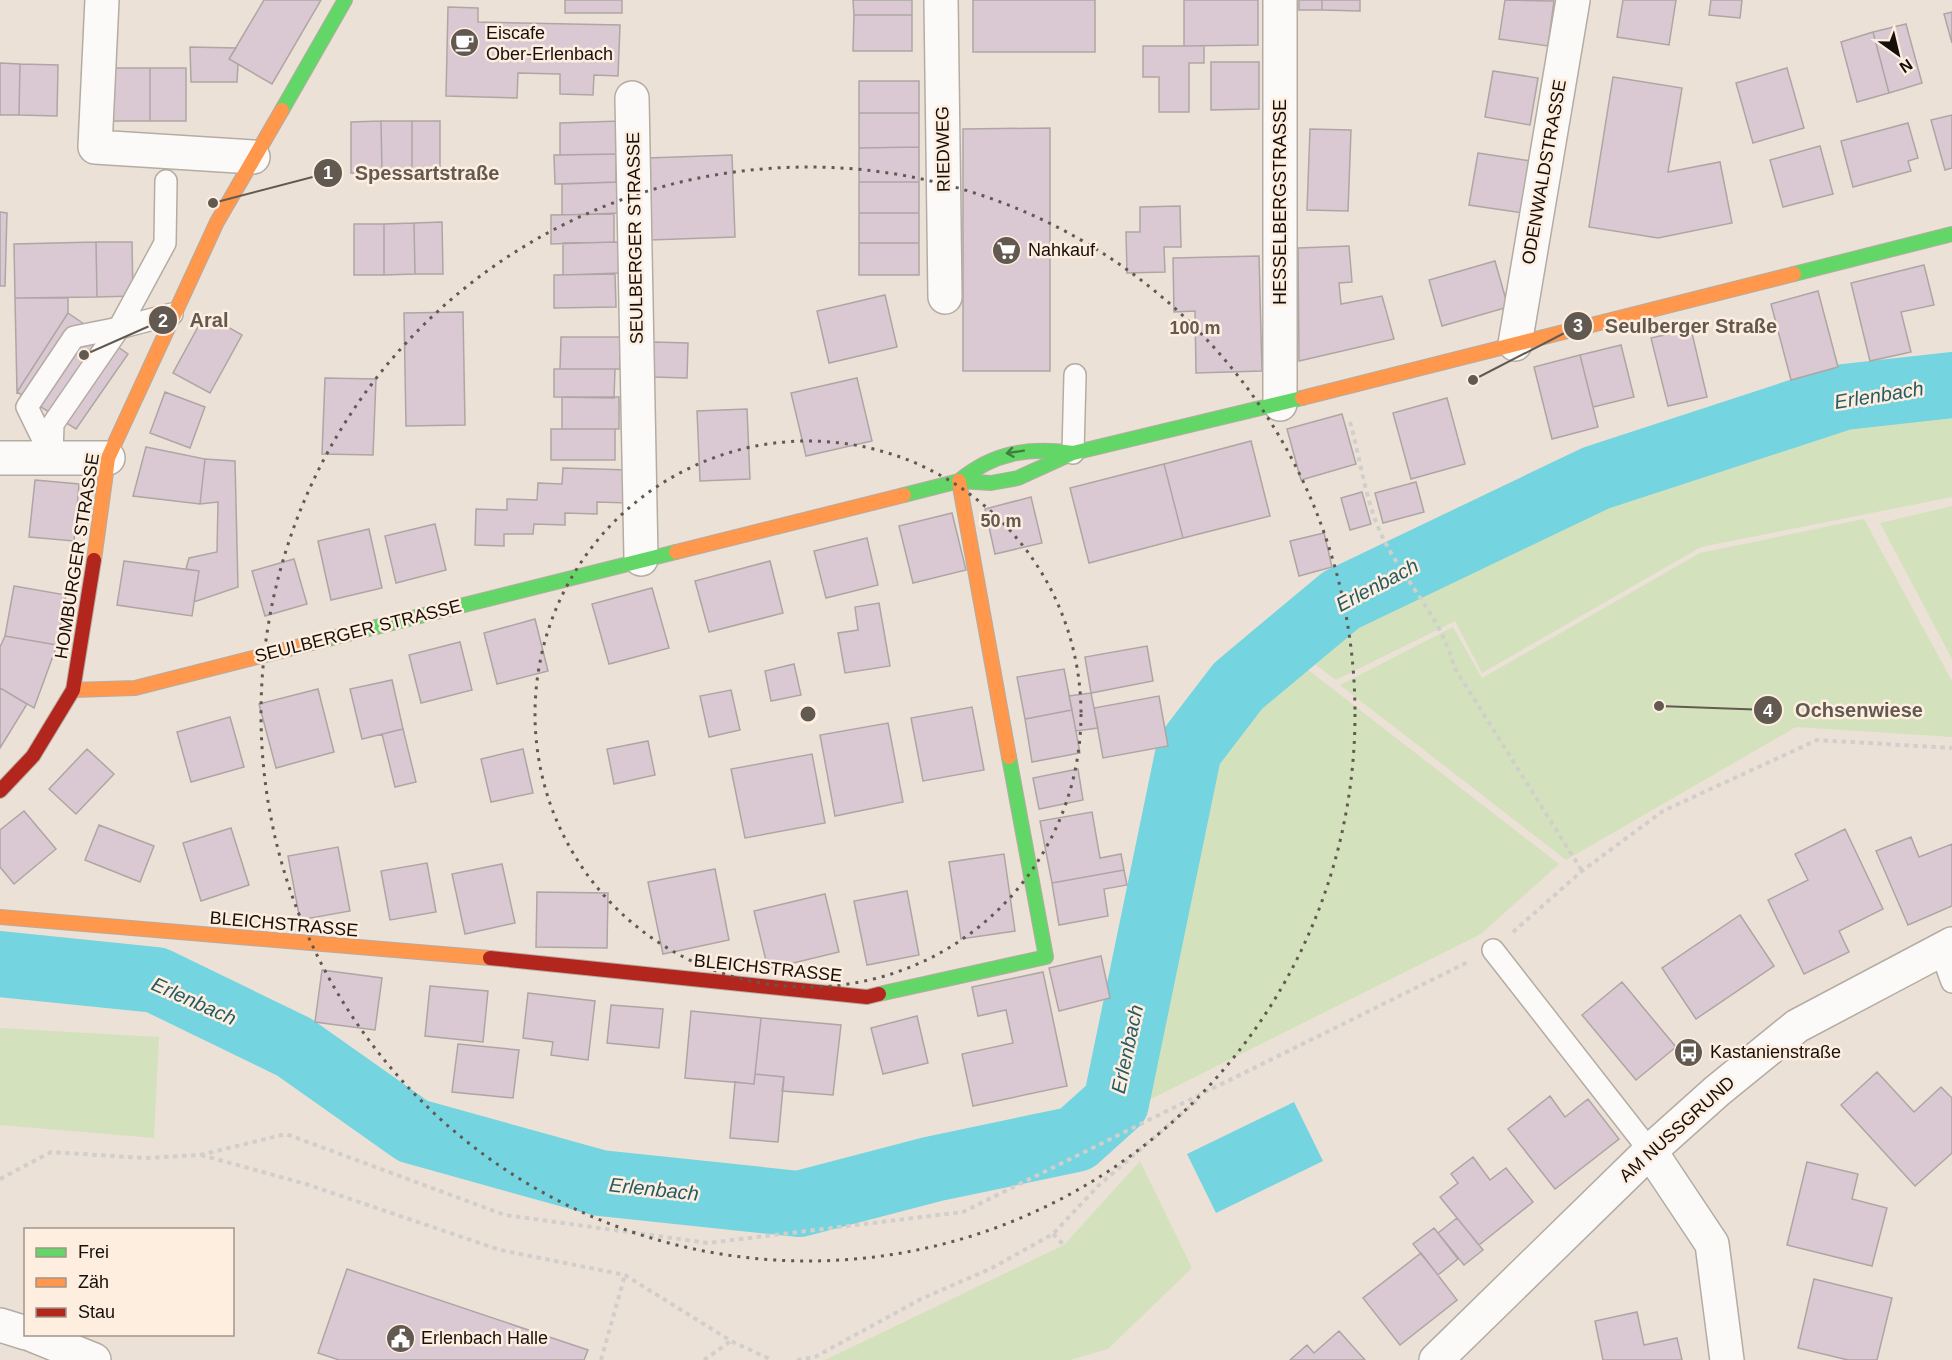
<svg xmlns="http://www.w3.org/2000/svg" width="1952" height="1360" viewBox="0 0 1952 1360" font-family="Helvetica,sans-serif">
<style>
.green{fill:#d3e2bc}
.water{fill:#74d4e0}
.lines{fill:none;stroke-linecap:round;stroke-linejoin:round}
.river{stroke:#74d4e0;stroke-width:66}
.building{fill:#dac9d3;stroke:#aea6a4;stroke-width:1.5}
.lane-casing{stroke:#b4aca3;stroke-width:24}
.street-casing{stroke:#b4aca3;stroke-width:36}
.fast-casing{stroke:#b4aca3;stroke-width:16}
.slow-casing{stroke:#b4aca3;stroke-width:16}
.jam-casing{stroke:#b4aca3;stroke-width:16}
.path{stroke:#d1cecb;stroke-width:4;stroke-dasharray:4.5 4.5;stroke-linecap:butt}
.lane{stroke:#fcfaf9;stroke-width:21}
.street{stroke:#fcfaf9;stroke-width:33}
.fast{stroke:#63d668;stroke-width:14}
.slow{stroke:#ff974d;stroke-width:14}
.jam{stroke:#b3261e;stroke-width:14}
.oneway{stroke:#417d3e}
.ring{fill:none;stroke:#625951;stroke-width:3;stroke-dasharray:3 6}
.labels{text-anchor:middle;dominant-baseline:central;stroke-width:5;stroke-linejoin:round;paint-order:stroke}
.poi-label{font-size:18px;fill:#17100a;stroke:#feeee0;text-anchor:start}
.street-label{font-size:18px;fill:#17100a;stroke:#feeee0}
.water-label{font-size:20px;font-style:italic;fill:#245c66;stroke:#feeee0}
.centre{fill:#625951;stroke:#feeee0;stroke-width:3}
.ring-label{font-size:18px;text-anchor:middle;font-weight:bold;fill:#625951;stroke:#feeee0;stroke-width:5;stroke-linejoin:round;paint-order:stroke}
.leader{fill:none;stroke:#625951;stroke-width:2}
.callout-dot{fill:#625951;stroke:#feeee0;stroke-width:2}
.mark-label{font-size:18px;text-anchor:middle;font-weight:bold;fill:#fff}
.callout-label{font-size:20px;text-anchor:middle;font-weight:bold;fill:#625951;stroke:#feeee0;stroke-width:5;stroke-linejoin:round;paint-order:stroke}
</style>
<rect width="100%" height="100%" fill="#ece1d6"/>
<path class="green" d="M1952 391V497L1701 547 1482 673 1455 621 1336 680 1292 647 1321 622 1380 589 1579 499 1757 436Z
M1952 506V659L1880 523Z
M1864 519 1952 681V737L1796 727 1566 860 1340 685 1453 627 1482 678 1700 553Z
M1285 652 1559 864 1481 934 1127 1111 1202 755 1236 695Z
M0 1028 159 1037 154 1138 0 1125Z
M1140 1161 1192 1268 1108 1349 1070 1360H825L1064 1245Z"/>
<path class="water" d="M1294 1102 1323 1161 1216 1213 1187 1154Z"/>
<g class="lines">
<path class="river" d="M0 964 156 980 294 1047 413 1131 600 1183 799 1204 933 1169 1076 1139 1116 1103 1189 750 1238 686 1341 600 1596 478 1844 397 1952 385"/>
</g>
<path class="building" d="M264 0H321L272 84 229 59Z
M565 0H622V13H565Z
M853 0H912V15H854Z
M973 0H1095V52H973Z
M1184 0H1258V45L1184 46Z
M1299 0H1322V10H1299Z
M1322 0H1360V11L1322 10Z
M1505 0 1554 1 1548 46 1499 39Z
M1623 0H1676L1669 45 1617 37Z
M1711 0H1742L1740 18 1709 15Z
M448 7 478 8V22L620 25 618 76 594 75 593 95 560 94V74L518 73 517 98 446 96Z
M1952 12V43L1944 14Z
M854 15H912V51H853Z
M1906 24 1922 83 1889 93 1873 32Z
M1873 32 1889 93 1857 102 1841 42Z
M1143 46H1204V63H1189V112H1159V77H1143Z
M190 47 236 48 229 59 238 64 237 82H191Z
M1211 62H1259V109L1211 110Z
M0 63 20 64 19 115H0Z
M20 64 58 65 57 116 19 115Z
M113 68H150V121H112Z
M150 68H186V121H150Z
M1787 68 1804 128 1753 143 1736 83Z
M1493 71 1538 78 1530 125 1485 117Z
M1613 77 1682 88 1668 172 1720 162 1732 223 1658 238 1589 227Z
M859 81H919V113H859Z
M859 113H919V147L859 148Z
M1952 115V168L1945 170 1931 120Z
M381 121 382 173H351V122Z
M381 121H412V172L382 173Z
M412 121H440V172H412Z
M620 121V154L560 155V123Z
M1908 123 1918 158 1908 161 1911 171 1853 187 1841 141Z
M1050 128V371H963V129Z
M1310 129 1351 130 1348 211 1307 210Z
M1820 146 1833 194 1783 207 1770 160Z
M919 147V182H859V148Z
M1478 153 1531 161 1523 213 1469 205Z
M616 154V182L555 184 554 155Z
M732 155 735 237 650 240 648 158Z
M621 182 622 213 562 215V184Z
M859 182H919V213H859Z
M1180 206 1181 247H1164L1165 272 1127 273 1126 232H1140V207Z
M0 212 7 213 5 286H0Z
M859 213H919V243H859Z
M614 214V242L551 244V215Z
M442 222 443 274H415L414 223Z
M414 223 415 274 384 275V224Z
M354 224H384V275H354Z
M96 242 97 297 15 298 14 244Z
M96 242H132L133 296 97 297Z
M620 242V273L563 275V243Z
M859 243H919V275H859Z
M1349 246 1352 282 1339 283 1341 304 1382 296 1394 339 1299 361 1298 248Z
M1259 256 1262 371 1196 373 1195 311 1174 312 1173 258Z
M1495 261 1508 307 1442 326 1429 280Z
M1924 265 1934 305 1901 312 1911 352 1870 361 1851 283Z
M615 274 616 307 554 308V275Z
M1818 291 1838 367 1791 380 1771 304Z
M885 295 897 347 829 363 817 311Z
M15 298H68V313L17 392Z
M463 312 465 425 406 426 404 313Z
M68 313 128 354 76 429 17 392Z
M205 314 242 335 210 393 173 373Z
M1691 329 1707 397 1668 406 1651 338Z
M561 337H620V369H560Z
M653 342 688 343 687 378 652 377Z
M1621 345 1634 397 1593 407 1580 355Z
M1580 355 1598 427 1552 439 1534 367Z
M554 369H615L614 398 554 397Z
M325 378 376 379 373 455 322 454Z
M857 378 872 441 806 456 791 393Z
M165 392 205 407 190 448 150 433Z
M562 397H619V429H562Z
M1447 398 1465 464 1411 479 1393 413Z
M747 409 750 479 700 481 697 411Z
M1342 414 1356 464 1301 480 1287 429Z
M551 429H615V460H551Z
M1251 441 1270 516 1183 538 1164 464Z
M146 447 205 459 200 504 133 496Z
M205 459 235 461 238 587 194 602 199 571 186 569 189 558 217 552 218 502 200 504Z
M1164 464 1183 538 1089 563 1070 488Z
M563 468 630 470V503L597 502V514L565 513V525L534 524 533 534H504V546L475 545 476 509 507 510V499L537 500 538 483 562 484Z
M35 480 79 484 74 541 29 537Z
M1416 482 1424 512 1383 523 1375 493Z
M1362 492 1371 524 1350 530 1341 498Z
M1031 497 1042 543 995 554 985 509Z
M952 513 966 570 913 583 899 526Z
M435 524 446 570 396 583 385 536Z
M369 529 382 588 331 600 318 541Z
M1324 533 1332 567 1299 576 1290 541Z
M867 538 878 585 826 598 814 551Z
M294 559 307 604 265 616 252 571Z
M124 561 199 571 192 616 117 605Z
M770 561 783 613 709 632 695 581Z
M14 586 66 595 57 645 5 636Z
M652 588 669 648 609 664 592 604Z
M879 603 890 666 845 673 838 633 858 630 855 607Z
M535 619 548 671 497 684 484 633Z
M5 636 57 645 34 708 0 688V647Z
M460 642 472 690 421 703 409 655Z
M1147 646 1153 681 1091 693 1085 657Z
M794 664 801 695 771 701 765 671Z
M1064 669 1072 710 1025 719 1017 677Z
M392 680 403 729 362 739 350 689Z
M0 688 27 704 0 748Z
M318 689 334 752 276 768 259 704Z
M731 690 740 730 709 737 700 696Z
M1091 693 1098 728 1076 731 1069 696Z
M1159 696 1168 746 1103 758 1094 708Z
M972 707 984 770 923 781 911 718Z
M1072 710 1080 753 1032 762 1025 719Z
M230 717 244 767 191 782 177 732Z
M888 723 903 802 835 816 820 735Z
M403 729 416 782 395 787 382 734Z
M648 741 655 775 614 784 607 749Z
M87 749 114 774 76 814 49 789Z
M523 749 533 793 491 802 481 759Z
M812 754 825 823 745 838 731 769Z
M1078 769 1083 800 1039 809 1033 778Z
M24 811 56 849 14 884 0 867V830Z
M1092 812 1100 858 1121 854 1124 870 1052 883 1040 821Z
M99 825 154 846 140 882 85 860Z
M231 828 249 885 201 901 183 843Z
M1845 829 1883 909 1839 931 1849 952 1804 974 1768 900 1808 880 1795 854Z
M1911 837 1919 857 1952 844V906L1908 925 1876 851Z
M338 847 350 911 300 920 288 856Z
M1004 854 1015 931 961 939 949 862Z
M427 863 436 912 390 920 381 871Z
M502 864 515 923 465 934 452 874Z
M715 869 729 940 663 954 648 882Z
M1124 870 1127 885 1104 889 1108 916 1059 925 1052 883Z
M907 891 919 955 867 965 854 901Z
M537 892 608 893 607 948 536 947Z
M825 894 839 952 768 969 754 911Z
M1740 915 1774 966 1696 1019 1662 968Z
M1101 956 1110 998 1059 1011 1049 968Z
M322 970 382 978 375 1030 315 1022Z
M1043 972 1067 1086 973 1106 962 1054 1013 1043 1006 1010 978 1016 972 987Z
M1622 982 1676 1047 1636 1080 1582 1015Z
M430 986 488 991 483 1042 425 1036Z
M528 993 595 1001 588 1060 551 1055 553 1042 523 1038Z
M611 1005 663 1009 659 1048 607 1043Z
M691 1011 761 1018 754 1084 685 1078Z
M917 1016 928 1063 883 1074 871 1028Z
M761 1018 841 1025 833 1095 782 1091 784 1077 755 1074Z
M458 1044 519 1050 513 1098 452 1092Z
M1877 1072 1914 1112 1941 1087 1952 1098V1153L1915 1186 1841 1105Z
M755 1074 784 1077 778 1142 730 1138 735 1082 754 1084Z
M1550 1096 1565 1117 1588 1099 1619 1139 1555 1189 1508 1129Z
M1473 1157 1490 1180 1506 1168 1533 1202 1479 1245 1440 1197 1458 1183 1451 1174Z
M1807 1162 1858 1174 1852 1199 1887 1208 1872 1266 1787 1245Z
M1457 1218 1483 1250 1464 1265 1438 1233Z
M1434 1228 1458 1259 1438 1275 1413 1244Z
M1421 1253 1457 1300 1400 1345 1363 1298Z
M347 1269 588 1350 584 1360H339L318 1353Z
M1814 1279 1892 1298 1877 1360H1848L1798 1348Z
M1637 1312 1644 1345 1677 1338 1682 1360H1603L1595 1321Z
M1339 1331 1365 1360H1290L1307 1345 1314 1353Z"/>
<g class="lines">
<defs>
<path id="lane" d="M1073 453 1075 375
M52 454 53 424 119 328 172 314
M52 458 27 407 74 337 119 328 165 243 166 181
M1940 949 1952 982
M1493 950 1650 1151"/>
<path id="street" d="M102 0 95 147 253 157
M941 0 945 297
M632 98 641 559
M1515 344 1573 0
M1280 404V0
M0 458H108
M1650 1151 1712 1244 1727 1360
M0 1325 26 1333
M30 1334 94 1360
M1436 1360 1650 1151 1717 1091 1797 1026 1952 944"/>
<path id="fast" d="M282 110 345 0
M1794 274 1952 234
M959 481C994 452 1029 447 1073 453
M904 495 959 481 991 483 1018 478 1073 453 1302 398
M312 643 676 552
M879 994 1046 957 1009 757"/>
<path id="slow" d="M1302 398 1794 274
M959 481 1009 757
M676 552 904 495
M94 560 108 458 217 222 282 110
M73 690 135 688 312 643
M0 917 490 958"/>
<path id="jam" d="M0 791 33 756 73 690 94 560
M490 958 867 997 879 994"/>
</defs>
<use href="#lane" class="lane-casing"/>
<use href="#street" class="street-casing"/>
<use href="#fast" class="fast-casing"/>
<use href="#slow" class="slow-casing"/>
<use href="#jam" class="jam-casing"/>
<path class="path" d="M1350 422C1361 461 1366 506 1385 542 1407 584 1443 621 1454 667L1582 871
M1513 932 1582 871 1663 811 1817 740 1952 748
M201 1155 306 1184 500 1250 625 1275 731 1341 772 1360
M0 1179 51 1152 144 1158 200 1155 286 1134 505 1215 708 1243 963 1212 1468 962
M1053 1234 1064 1245
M601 1360 625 1275
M704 1360 731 1341
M797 1360 815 1357 921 1299 990 1269 1053 1234 1099 1185 1200 1098"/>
<use href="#lane" class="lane"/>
<use href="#street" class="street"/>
<use href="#fast" class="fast"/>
<use href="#slow" class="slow"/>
<use href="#jam" class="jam"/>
</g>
<defs><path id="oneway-shaft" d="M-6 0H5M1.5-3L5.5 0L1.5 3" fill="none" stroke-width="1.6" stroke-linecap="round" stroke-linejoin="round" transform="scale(1.5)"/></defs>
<use class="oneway" href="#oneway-shaft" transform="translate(1015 452) rotate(171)"/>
<g class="ring">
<circle cx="808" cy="714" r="273"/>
<circle cx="808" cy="714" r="547"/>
</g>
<defs>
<symbol id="cafe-disc" viewBox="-11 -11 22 22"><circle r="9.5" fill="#625951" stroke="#feeee0"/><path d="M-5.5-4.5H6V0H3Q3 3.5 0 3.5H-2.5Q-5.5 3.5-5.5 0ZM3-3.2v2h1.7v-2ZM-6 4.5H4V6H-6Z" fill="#fff"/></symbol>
<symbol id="supermarket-disc" viewBox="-11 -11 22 22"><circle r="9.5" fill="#625951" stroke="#feeee0"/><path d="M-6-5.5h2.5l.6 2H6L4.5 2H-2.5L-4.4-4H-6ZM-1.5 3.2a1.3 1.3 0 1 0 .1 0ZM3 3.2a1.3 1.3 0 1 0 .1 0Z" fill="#fff"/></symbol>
<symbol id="bus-disc" viewBox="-11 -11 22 22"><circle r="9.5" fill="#625951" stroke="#feeee0"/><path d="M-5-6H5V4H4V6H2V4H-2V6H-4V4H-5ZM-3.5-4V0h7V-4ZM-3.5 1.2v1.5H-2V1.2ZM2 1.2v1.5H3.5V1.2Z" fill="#fff"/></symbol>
<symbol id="civic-disc" viewBox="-11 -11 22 22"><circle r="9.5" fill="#625951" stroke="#feeee0"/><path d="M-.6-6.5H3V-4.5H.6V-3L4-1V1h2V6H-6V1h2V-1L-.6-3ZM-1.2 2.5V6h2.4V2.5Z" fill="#fff"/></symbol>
</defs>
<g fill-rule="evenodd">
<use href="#cafe-disc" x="448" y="26" width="33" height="33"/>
<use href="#supermarket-disc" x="990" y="234" width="33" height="33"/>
<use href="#bus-disc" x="1672" y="1036" width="33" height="33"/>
<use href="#civic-disc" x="384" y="1322" width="33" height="33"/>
</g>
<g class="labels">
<g class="poi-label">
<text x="486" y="33">Eiscafe<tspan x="486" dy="21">Ober-Erlenbach</tspan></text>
<text x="1028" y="250">Nahkauf</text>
<text x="1710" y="1052">Kastanienstraße</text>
<text x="421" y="1338">Erlenbach Halle</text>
</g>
<g class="street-label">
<text transform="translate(943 149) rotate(-91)">RIEDWEG</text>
<text transform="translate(1544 172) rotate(-80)">ODENWALDSTRASSE</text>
<text transform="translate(1280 202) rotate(-90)">HESSELBERGSTRASSE</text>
<text transform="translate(635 238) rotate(-91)">SEULBERGER STRASSE</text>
<text transform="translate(77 556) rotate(-81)">HOMBURGER STRASSE</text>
<text transform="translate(358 631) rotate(-14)">SEULBERGER STRASSE</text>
<text transform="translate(284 924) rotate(5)">BLEICHSTRASSE</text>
<text transform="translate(768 968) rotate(6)">BLEICHSTRASSE</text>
<text transform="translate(1677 1129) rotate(-42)">AM NUSSGRUND</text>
</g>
<g class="water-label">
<text transform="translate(1879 395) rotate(-9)">Erlenbach</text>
<text transform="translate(1377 585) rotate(-28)">Erlenbach</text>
<text transform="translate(194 1001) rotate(24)">Erlenbach</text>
<text transform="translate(1127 1049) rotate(-78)">Erlenbach</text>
<text transform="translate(654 1189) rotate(6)">Erlenbach</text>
</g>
</g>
<circle cx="808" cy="714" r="9" class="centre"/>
<g class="ring-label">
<text x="1195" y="334">100 m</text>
<text x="1001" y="527">50 m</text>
</g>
<path class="leader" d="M213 203L328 173M84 355L163 320M1473 380L1578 326M1659 706L1768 710"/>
<g class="callout-dot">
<circle cx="213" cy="203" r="6"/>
<circle cx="84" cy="355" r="6"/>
<circle cx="1473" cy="380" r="6"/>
<circle cx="1659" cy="706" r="6"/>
<circle cx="328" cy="173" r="15"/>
<circle cx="163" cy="320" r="15"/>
<circle cx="1578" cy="326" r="15"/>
<circle cx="1768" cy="710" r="15"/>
</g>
<g class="mark-label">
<text x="328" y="179">1</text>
<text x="163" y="327">2</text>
<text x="1578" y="332">3</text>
<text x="1768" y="717">4</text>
</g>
<g class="callout-label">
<text x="427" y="180">Spessartstraße</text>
<text x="209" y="327">Aral</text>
<text x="1691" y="333">Seulberger Straße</text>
<text x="1859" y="717">Ochsenwiese</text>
</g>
<rect x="24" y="1228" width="210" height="108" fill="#feeee0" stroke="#a2958a" stroke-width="1.5"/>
<rect x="36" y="1248" width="30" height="9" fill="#63d668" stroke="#a2958a" stroke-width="1.5"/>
<text x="78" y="1258" font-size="18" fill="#17100a">Frei</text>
<rect x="36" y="1278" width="30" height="9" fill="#ff974d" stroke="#a2958a" stroke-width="1.5"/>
<text x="78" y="1288" font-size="18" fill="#17100a">Zäh</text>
<rect x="36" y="1308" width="30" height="9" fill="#b3261e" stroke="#a2958a" stroke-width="1.5"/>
<text x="78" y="1318" font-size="18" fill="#17100a">Stau</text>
<g transform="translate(1898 54) rotate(146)" stroke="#feeee0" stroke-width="4.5" paint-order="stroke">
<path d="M0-4.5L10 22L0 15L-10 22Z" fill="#17100a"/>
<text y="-9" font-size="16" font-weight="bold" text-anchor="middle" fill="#17100a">N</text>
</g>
</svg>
